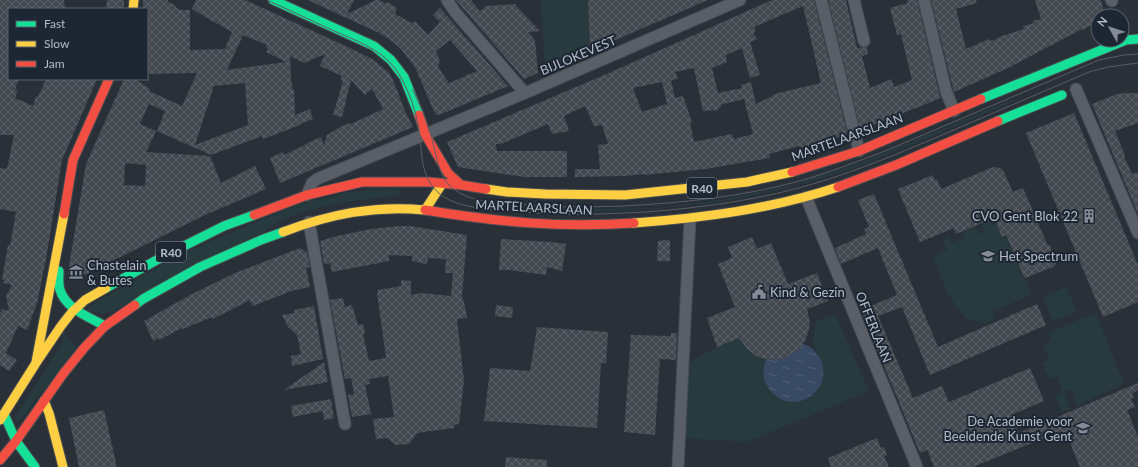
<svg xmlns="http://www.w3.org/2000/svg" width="1138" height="467" viewBox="0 0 1138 467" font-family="Lato,sans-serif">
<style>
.green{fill:#273a3e}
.water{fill:url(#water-ripples)}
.building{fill:url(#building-cross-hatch);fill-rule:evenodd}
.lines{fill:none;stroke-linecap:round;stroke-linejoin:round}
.street-casing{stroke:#484c53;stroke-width:13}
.fast-casing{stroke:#484c53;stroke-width:11}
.slow-casing{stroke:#484c53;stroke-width:11}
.jam-casing{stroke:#484c53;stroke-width:11}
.street{stroke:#5a5e66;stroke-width:11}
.fast{stroke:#16e098;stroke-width:9}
.slow{stroke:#ffcf43;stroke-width:9}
.jam{stroke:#f24e42;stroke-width:9}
.tram{stroke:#595d64;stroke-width:1}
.labels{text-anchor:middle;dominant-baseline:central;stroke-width:4;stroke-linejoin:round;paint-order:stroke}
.shield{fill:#1d2633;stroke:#878f9c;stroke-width:1}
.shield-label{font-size:12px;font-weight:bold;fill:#b4bcc9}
.street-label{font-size:13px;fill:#b4bcc9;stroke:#1d2633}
.poi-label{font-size:13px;fill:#b4bcc9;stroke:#1d2633;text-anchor:start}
</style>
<defs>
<pattern id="water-ripples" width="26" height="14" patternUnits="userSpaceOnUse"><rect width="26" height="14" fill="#384963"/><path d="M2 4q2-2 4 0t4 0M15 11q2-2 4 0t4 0" fill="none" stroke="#526178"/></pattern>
<pattern id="building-cross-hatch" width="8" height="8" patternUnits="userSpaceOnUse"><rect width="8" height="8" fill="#444950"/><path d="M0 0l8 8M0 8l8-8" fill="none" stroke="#5d6168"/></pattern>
</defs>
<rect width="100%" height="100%" fill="#2a3038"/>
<path class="green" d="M541 0H588L589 52 545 70Z
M1014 99 1015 101 963 123 858 167 803 184 802 181 857 164Z
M789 186V188L725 201 657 209 601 211H544L481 205V203L545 209H601L658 208 725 199Z
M399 188V196L368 199 334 204 299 213 278 222 265 231 116 310C105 314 98 314 88 310V307L187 251 297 205 349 192Z
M994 219 1002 238 1006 237 1024 279 1025 278 1032 295 992 311 995 320 985 323 965 318 947 293 933 257 947 250 943 240 949 237 952 243 964 238 962 233 976 227 979 234 984 232 981 225Z
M1066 287 1077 312 1053 321 1043 297Z
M1096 313 1124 384 1077 405 1071 389 1064 392 1070 409 1062 412 1055 396 1063 392 1057 376 1049 379 1042 363 1049 360 1043 344 1051 340 1048 333Z
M835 314 869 391 747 442 683 438 690 362 717 347 740 338C744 349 754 357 766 359 763 368 762 378 767 387 777 405 799 406 814 394L819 357 813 343 816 322Z
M63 333 77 347 18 423 17 422 15 417 63 342 62 335Z"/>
<path class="water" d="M803 344C812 346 819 354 822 363 824 369 824 377 821 384 811 406 779 409 767 386 762 378 763 368 766 359 781 362 794 356 803 344Z"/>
<path class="building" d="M0 0H64L65 9H9V79H19L15 89 18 90 15 98 33 106 36 96 38 97 46 79H97L62 160 46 259 37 303 27 330 18 326 6 353 17 360 9 371 0 365V366V314L2 309 9 311 6 296 12 285 3 283 4 280H2L8 245 10 246 16 212 0 209V168L7 169 14 135H0Z
M107 0H124V9H106Z
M143 0H168V2L173 4 179 10H190V50L225 49 232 32 209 19 192 9 196 0H245L352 49 372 59 389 73 393 80 405 111 413 127 280 183 270 158 283 152 284 155 305 145V144L321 137 324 145 327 135 342 126 350 123 351 124 383 109 372 89 365 95 351 80 342 117 333 115 343 81 340 80 342 76 320 66 325 54 304 63 290 56 291 80 293 90H294L295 115 310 109 313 119 300 124V125L263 139 262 136 211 155 157 131 165 111 149 104 140 124 156 131 146 152 210 156 221 183 255 166 266 189 205 215 76 279 68 274V272L86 164 124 79H135L150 89 149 91 182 106 197 73 147 74V31L149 9H143ZM243 35 267 45 266 48 268 49 266 52 286 62 227 70ZM245 83 248 125 195 145 214 86ZM125 163 146 165 145 186 124 185Z
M308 0H354L347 14 376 0H379L386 4 387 2 397 8 395 14 412 23 415 21 428 35 440 22 433 15 440 8 508 86 439 115 435 114 415 67 400 48 389 39 379 33ZM450 40 477 71 449 83 438 67 440 61 436 51Z
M456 0H471L480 11 486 6 516 4V6L540 31 528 32 535 40 538 73 524 79Z
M588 0H708L590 51Z
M772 0H814L847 132 845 135 810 147 800 148 799 146 769 154 770 158 705 169 644 175V174L624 176 575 177V169H600L598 145 608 144 602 125 594 126 585 106 564 116 569 131 552 134 548 124 501 144H496V145L494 146H496L497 151H567V177H524L458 167 447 142 609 73ZM803 6 821 83 778 93 756 104 751 82 741 85 742 88 718 93 712 68 727 62 726 55 742 48 750 78 760 75 750 42 757 39 753 33 756 32 754 27ZM694 68 703 111 718 110V108L721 107 720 105 744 99 753 134 734 139 732 134 694 142 690 123 692 122 683 96 675 98 671 80 678 79 675 72ZM662 82 667 104 642 112 633 88Z
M828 0H846L857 48 867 47 868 54 862 56 870 88 891 79 894 87 912 80 901 34 897 35 890 8 908 3 907 0H917L939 93 941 98 868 127 863 129 860 128Z
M931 0H976L977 3 956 9 966 49 989 39 992 41 1002 36 1024 29 1023 26 1034 23 1033 21 1041 19 1035 0H1101L1105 16H1098V21L1082 30V29L1010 67 954 92Z
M1126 93H1138V123L1115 131 1125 155 1124 156 1132 174 1138 172V214L1092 104 1117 94Z
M1074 113 1138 265V302L1103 317 1026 133Z
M993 167 1000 168 1004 172 1013 192 1023 188 1048 246 1050 245 1054 255H1052L1056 264 1054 265 1055 266 1025 278V277H1024L1006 235 1002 237 994 218 956 234 954 228 920 242 898 189 933 175 935 180 937 179 941 189Z
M874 194 938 347 1037 304 1046 325 930 375 902 307 878 316 913 398 942 386 949 402 1030 368 1044 401 1011 415 1019 433 1138 383V390L1132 394 1134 398 1131 399 1135 407 1127 410 1138 437V467H1080L1066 433 1045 440 1044 438 973 467H934L927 450 920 453 861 310 897 295 878 248 841 264 835 248 866 234 864 229 869 227 858 200Z
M399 226H410L467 235 462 296 465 306 467 318 457 319 464 381 459 424 454 425V428L417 433 409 444 396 445 387 438 376 439 373 419 394 417 388 376 369 379 370 384 365 385 371 414 352 417 348 395 354 394 351 378 345 379 330 300 343 298 345 307 352 305 358 325 363 324 365 333 363 334 369 361 386 358 377 293 378 290 401 286V280L411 281V295L421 293 451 296 453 273H445L446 259 428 258 427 264 412 261V256L389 255V261L332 272 330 263 324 264 320 241 337 236 371 229Z
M752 237 757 249 771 243 788 284 817 273 828 301 807 309 810 323 808 333 806 338 801 348 797 351 783 359 772 360 761 358 756 356 747 349 739 338 717 347 707 318 735 307 718 264 732 258 728 247Z
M501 239 552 242 566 244 562 271 547 267 546 275 509 270H499Z
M670 240V261H657L658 241Z
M300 248 307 252 310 267 306 268 310 287 297 290V289L253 306 250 300 213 319 212 317 183 329 182 328 159 340 158 338 153 341 144 321 192 294 235 273Z
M496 305 513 307 512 318 495 316Z
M314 306 323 359 292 366 291 356 301 354 297 335 288 327 282 315 295 313 294 310Z
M537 327 608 332 606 363H601L597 428 484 421 490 368 530 371Z
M671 333H677L676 360 660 359 655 435 624 432 631 335 671 336Z
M324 362 328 382 284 390Z
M331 399 334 418 324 420 323 411 293 417 291 406Z
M104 410 117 467H79L69 418Z
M877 438 881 448 884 447 887 455 884 456 889 467H831L828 458Z
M506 457 547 460V467H505Z"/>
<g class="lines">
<defs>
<path id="street" d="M447 0 455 12 525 93
M821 0 859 151
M854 0 864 41
M924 0 946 91 954 111
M1111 0 1112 1
M1076 89 1138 233
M307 195 312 183 317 179 525 93 740 0
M806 197 917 467
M309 222 345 424
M678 467 690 219"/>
<path id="fast" d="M273 0 374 46 391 60 404 77 419 115
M981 99 1126 40 1138 39
M998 121 1062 95
M59 271C59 277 58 284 60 290 66 309 89 317 105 326
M106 288 164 256 224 226 254 215
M135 305 143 299 200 267 261 240 283 232
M4 414 16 441 35 467"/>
<path id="slow" d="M133 9 134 0
M486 189 507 192 545 194 625 195 747 182 792 172
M634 223C703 218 772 209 838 187
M283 232C330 214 375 205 425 210L442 184
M36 362 64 214
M44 401 49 413 63 467
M0 420 36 363 61 326 72 312 85 300 106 288"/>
<path id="jam" d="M419 115 425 134 448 173 461 185
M792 172 859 151 981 99
M838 187 896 165 998 121
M425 210C497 222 562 228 634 223
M64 214 73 160 109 79
M254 215 307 195 362 182H429L461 185 486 189
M0 460 16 441 63 374 84 348 105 326 135 305"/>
</defs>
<use href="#street" class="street-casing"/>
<use href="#fast" class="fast-casing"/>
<use href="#slow" class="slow-casing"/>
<use href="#jam" class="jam-casing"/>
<use href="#street" class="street"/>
<use href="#fast" class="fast"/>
<use href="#slow" class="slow"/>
<use href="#jam" class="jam"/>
<path class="tram" d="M267 0C289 10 310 20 332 30 354 40 379 48 394 67 406 83 414 105 418 124 423 150 418 177 441 195 461 210 501 210 525 212 565 216 606 214 646 212 710 207 773 198 835 177 871 165 907 150 942 135 991 114 1040 93 1089 72L1108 67 1138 63
M413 90C419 104 426 118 430 132 435 147 438 175 449 185 468 203 494 202 517 204 552 208 588 207 623 206 681 203 739 197 796 182 828 173 859 161 890 149L1099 60 1124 55 1138 54"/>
</g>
<defs>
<symbol id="building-bare" viewBox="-9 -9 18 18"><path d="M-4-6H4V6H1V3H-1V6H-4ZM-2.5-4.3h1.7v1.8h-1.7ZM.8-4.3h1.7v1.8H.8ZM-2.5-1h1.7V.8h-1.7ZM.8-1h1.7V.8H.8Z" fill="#848b96" stroke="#1d2633" stroke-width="2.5" paint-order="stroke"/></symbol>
<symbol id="school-bare" viewBox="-9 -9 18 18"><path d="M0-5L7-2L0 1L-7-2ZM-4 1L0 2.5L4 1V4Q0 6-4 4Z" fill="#848b96" stroke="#1d2633" stroke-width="2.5" paint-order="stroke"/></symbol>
<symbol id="museum-bare" viewBox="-9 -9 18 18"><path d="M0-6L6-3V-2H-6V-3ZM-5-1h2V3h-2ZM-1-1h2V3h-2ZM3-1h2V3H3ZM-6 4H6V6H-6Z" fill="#848b96" stroke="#1d2633" stroke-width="2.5" paint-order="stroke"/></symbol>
<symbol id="civic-bare" viewBox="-9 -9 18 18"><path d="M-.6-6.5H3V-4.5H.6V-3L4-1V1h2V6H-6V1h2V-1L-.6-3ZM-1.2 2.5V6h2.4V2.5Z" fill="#848b96" stroke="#1d2633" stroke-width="2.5" paint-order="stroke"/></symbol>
<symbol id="university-bare" viewBox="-9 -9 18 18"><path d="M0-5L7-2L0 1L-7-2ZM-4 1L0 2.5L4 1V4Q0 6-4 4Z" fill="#848b96" stroke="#1d2633" stroke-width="2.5" paint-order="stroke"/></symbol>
</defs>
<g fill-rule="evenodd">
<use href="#building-bare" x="1079" y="206" width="20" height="20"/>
<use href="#school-bare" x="978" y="246" width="20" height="20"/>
<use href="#museum-bare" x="66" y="262" width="20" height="20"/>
<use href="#civic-bare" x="749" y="282" width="20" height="20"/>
<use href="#university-bare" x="1073" y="418" width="20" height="20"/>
</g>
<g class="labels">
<g class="shield">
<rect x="687" y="178" width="30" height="20" rx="3"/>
<rect x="156" y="242" width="30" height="20" rx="3"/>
</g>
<g class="shield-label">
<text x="702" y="188">R40</text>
<text x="171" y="252">R40</text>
</g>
<g class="street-label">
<text transform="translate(578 55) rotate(-23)">BIJLOKEVEST</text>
<text transform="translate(847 137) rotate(-20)">MARTELAARSLAAN</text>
<text transform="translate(534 207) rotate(3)">MARTELAARSLAAN</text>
<text transform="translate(874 327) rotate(68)">OFFERLAAN</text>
</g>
<g class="poi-label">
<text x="1078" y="216" text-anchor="end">CVO Gent Blok 22</text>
<text x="999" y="256">Het Spectrum</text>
<text x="87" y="265">Chastelain<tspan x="87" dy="15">&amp; Butes</tspan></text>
<text x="770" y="292">Kind &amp; Gezin</text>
<text x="1072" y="421" text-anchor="end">De Academie voor<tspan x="1072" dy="15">Beeldende Kunst Gent</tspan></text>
</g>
</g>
<rect x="8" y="8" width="140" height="72" fill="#1d2633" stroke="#59626f"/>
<rect x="16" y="21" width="20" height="6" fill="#16e098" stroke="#59626f"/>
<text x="44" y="28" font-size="12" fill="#b4bcc9">Fast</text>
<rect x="16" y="41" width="20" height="6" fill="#ffcf43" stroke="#59626f"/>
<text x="44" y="48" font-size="12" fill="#b4bcc9">Slow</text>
<rect x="16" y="61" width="20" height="6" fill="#f24e42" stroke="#59626f"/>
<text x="44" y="68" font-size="12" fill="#b4bcc9">Jam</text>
<g transform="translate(1110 28) rotate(309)"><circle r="19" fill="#1d2633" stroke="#59626f"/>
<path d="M0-3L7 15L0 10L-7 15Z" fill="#848b96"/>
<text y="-6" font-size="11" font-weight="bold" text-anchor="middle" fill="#b4bcc9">N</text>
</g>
</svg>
